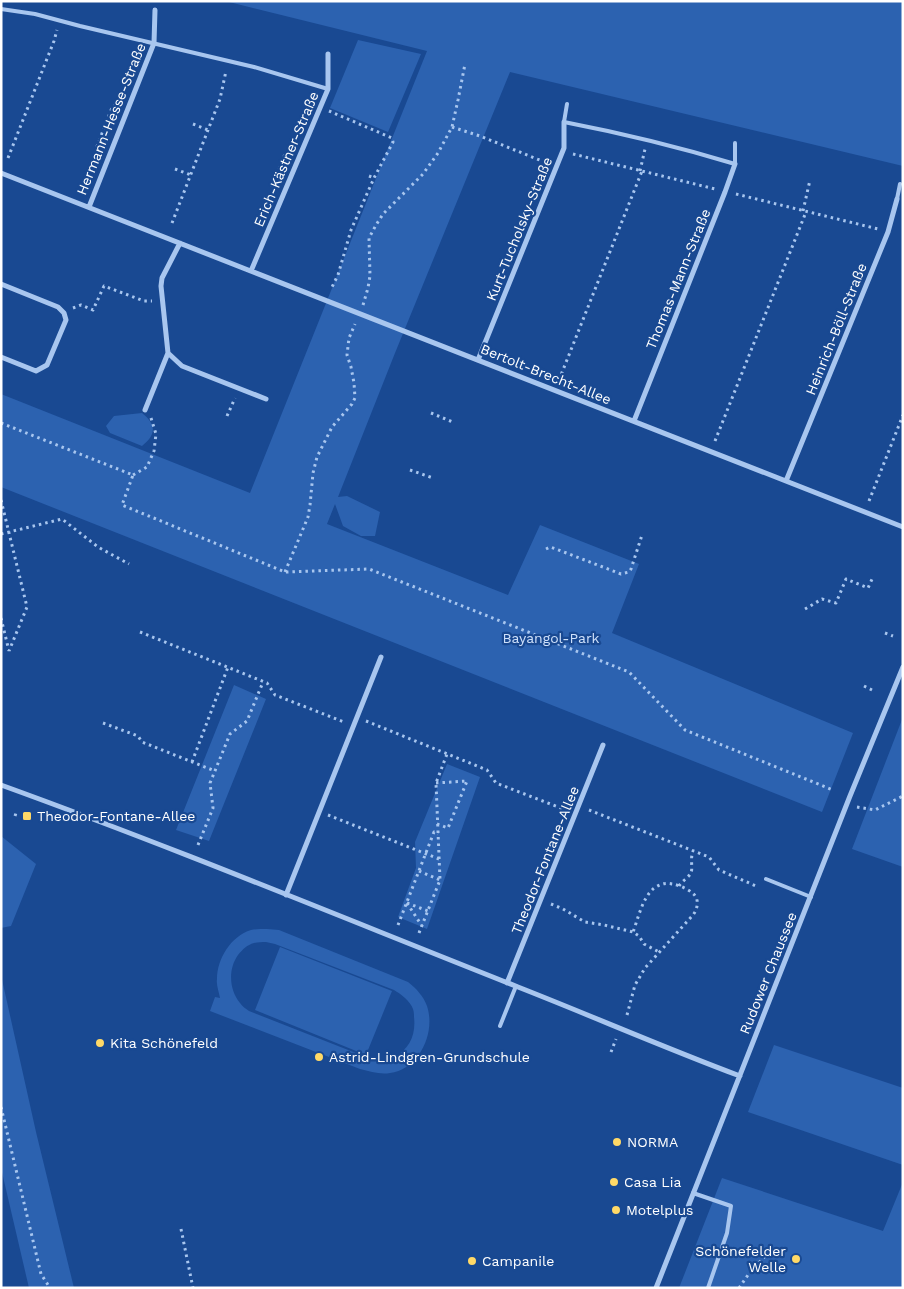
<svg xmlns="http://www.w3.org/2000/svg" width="904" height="1289" viewBox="0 0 904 1289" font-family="'Work Sans',sans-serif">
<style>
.green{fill:#2c62b0;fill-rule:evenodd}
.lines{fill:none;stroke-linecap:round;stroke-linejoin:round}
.path{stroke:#a8c6ef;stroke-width:3;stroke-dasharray:2.5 4;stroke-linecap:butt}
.service{stroke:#a8c6ef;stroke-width:4}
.minor{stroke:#a8c6ef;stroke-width:5}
.poi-dot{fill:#ffd967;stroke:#194992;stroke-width:2}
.labels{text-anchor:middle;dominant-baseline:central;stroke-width:4.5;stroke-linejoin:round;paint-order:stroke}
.street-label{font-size:14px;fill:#fff;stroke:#194992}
.park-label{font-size:14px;fill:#cfe1fb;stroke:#194992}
.poi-label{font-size:14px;fill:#fff;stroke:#194992;text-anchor:start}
</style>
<rect width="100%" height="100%" fill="#194992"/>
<path class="green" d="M225 1H903V166L510 72 395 353 338 497 347 496 380 512 375 536H361L343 526 335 504 327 524 508 595 540 525 639 564 612 633 853 733 822 812 1 487V394L250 493 427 51Z
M358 40 421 54 388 132 330 108Z
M142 413C157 425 156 435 142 446L110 433 106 426 114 416Z
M234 685 266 699 209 841 176 830Z
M903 717V867L852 849Z
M447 764 480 777 427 929 398 917 416 868 415 842Z
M1 836 36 864 11 926 1 928Z
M267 929 279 930 408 982C416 988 424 997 427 1006 436 1033 419 1069 390 1073 380 1075 370 1071 360 1069L210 1011 215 997 220 998C219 992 216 985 217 979 217 959 231 936 251 930 256 929 262 929 267 929ZM266 942 275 944 394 990C401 994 410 1001 413 1009 414 1012 414 1015 414 1017 416 1034 410 1049 394 1057 385 1061 375 1058 366 1057L249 1011C246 1009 242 1006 240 1003 229 990 228 969 238 955 243 949 247 945 254 943 258 942 262 942 266 942Z
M280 947 392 991 366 1055 255 1010Z
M1 975 36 1132 74 1288H29L1 1168Z
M774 1045 903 1088V1165L748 1112Z
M722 1178 883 1231 903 1182V1288H679Z"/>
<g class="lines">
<path class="path" d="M329 111 392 138 393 142 374 178 351 230 338 275 332 287
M193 124 208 130
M452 127 480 136 547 163
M100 151 96 149 113 105 117 107
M573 154 715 189
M8 158 54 41 57 30
M175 169 191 175
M640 171 645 149
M369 176 374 178
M272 187 285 154 288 155
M736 194 878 229
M803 211 810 180
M172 223 220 99 226 71
M363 305 368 288 370 276 369 238 376 225 383 214 423 174 438 153 452 127 458 100 465 64
M73 308 81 305 93 310 104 286 144 301H152
M559 380 642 171
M431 413 455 423
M227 416 235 398
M1 423 133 475 122 505 285 572 369 569 629 672 685 730 833 790
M715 441 806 212
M410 470 433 478
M133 475 147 467 154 451 156 434 151 418
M1 500 27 607 9 651
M869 501 903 415
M1 534 62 519 98 547 129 564
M546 549 550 547 556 549 621 574 629 572 631 569 642 535
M285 572 308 517 310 505 313 473 317 457 332 427 352 404 355 398 354 383 351 367 347 355 349 338 355 324
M805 609 822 599 836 603 846 579 868 588 873 577
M1 618 9 651
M140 632 267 683 275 695 344 722
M885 633 893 636
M864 686 872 690
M366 721 487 770 496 783 566 810
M103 723 138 736 142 742 215 771
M192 762 228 667
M436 783 467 781 448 828 437 824
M857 807 875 810 903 796
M589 810 709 857 719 870 756 886
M328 815 439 859
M15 816 16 813
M198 845 213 808 210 783 230 734 247 721 263 682
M419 871 440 880
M679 886C682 881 688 878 691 873 693 868 690 858 693 851
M407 903 422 926
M407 903 428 911
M551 904 563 909 585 922 604 925 633 932 639 936 644 944 659 952
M398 925 434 832 438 834
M419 933 440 880 436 783 447 754
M627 1015 635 985 645 968 693 915C696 911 698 906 697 900 696 892 680 885 672 884 665 882 658 885 653 889 642 899 638 919 633 932
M611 1052 616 1039
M1 1107 41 1274 50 1288
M181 1229 193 1288
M739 1288 750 1272 772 1249"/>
<path class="service" d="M1 9 35 14 80 26 254 67 328 89
M567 104 564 122C621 133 679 147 735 164V143
M897 199 900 184
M766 879 811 897
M500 1026 516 986
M693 1193 731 1206 727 1233 708 1288"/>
<path class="minor" d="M1 173 903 527
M89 207 154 43 155 10
M180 243 162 278 161 286 168 353 182 366 266 399
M251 271 328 89V54
M1 284 58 307 64 313 66 320 47 365 36 371 1 357
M478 360 564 148V122
M145 410 168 353
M634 421 725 192 735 164
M786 481 888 232 897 199
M1 785C175 848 346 919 518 987 592 1016 665 1048 740 1076
M286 895 381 657
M507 983 603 745
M656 1288 850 796 903 667"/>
</g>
<g class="poi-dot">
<rect x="22" y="811" width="10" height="10" rx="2.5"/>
<circle cx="100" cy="1043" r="5"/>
<circle cx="319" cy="1057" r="5"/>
<circle cx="617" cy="1142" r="5"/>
<circle cx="614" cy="1182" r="5"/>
<circle cx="616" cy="1210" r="5"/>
<circle cx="796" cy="1259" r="5"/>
<circle cx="472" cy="1261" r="5"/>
</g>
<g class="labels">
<g class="street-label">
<text transform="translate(111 119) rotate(-68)">Hermann-Hesse-Straße</text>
<text transform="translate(286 159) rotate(-67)">Erich-Kästner-Straße</text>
<text transform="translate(519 229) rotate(-68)">Kurt-Tucholsky-Straße</text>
<text transform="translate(678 279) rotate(-68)">Thomas-Mann-Straße</text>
<text transform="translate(836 329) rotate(-68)">Heinrich-Böll-Straße</text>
<text transform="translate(546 374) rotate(22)">Bertolt-Brecht-Allee</text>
<text transform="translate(545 860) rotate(-68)">Theodor-Fontane-Allee</text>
<text transform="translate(768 973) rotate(-68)">Rudower Chaussee</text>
</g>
<g class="park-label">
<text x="551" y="638">Bayangol-Park</text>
</g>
<g class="poi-label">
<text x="37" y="816">Theodor-Fontane-Allee</text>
<text x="110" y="1043">Kita Schönefeld</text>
<text x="329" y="1057">Astrid-Lindgren-Grundschule</text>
<text x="627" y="1142">NORMA</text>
<text x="624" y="1182">Casa Lia</text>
<text x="626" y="1210">Motelplus</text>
<text x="786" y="1251" text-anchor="end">Schönefelder<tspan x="786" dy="16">Welle</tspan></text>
<text x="482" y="1261">Campanile</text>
</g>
</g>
<rect width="904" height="1289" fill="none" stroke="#ffffff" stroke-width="5"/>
</svg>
